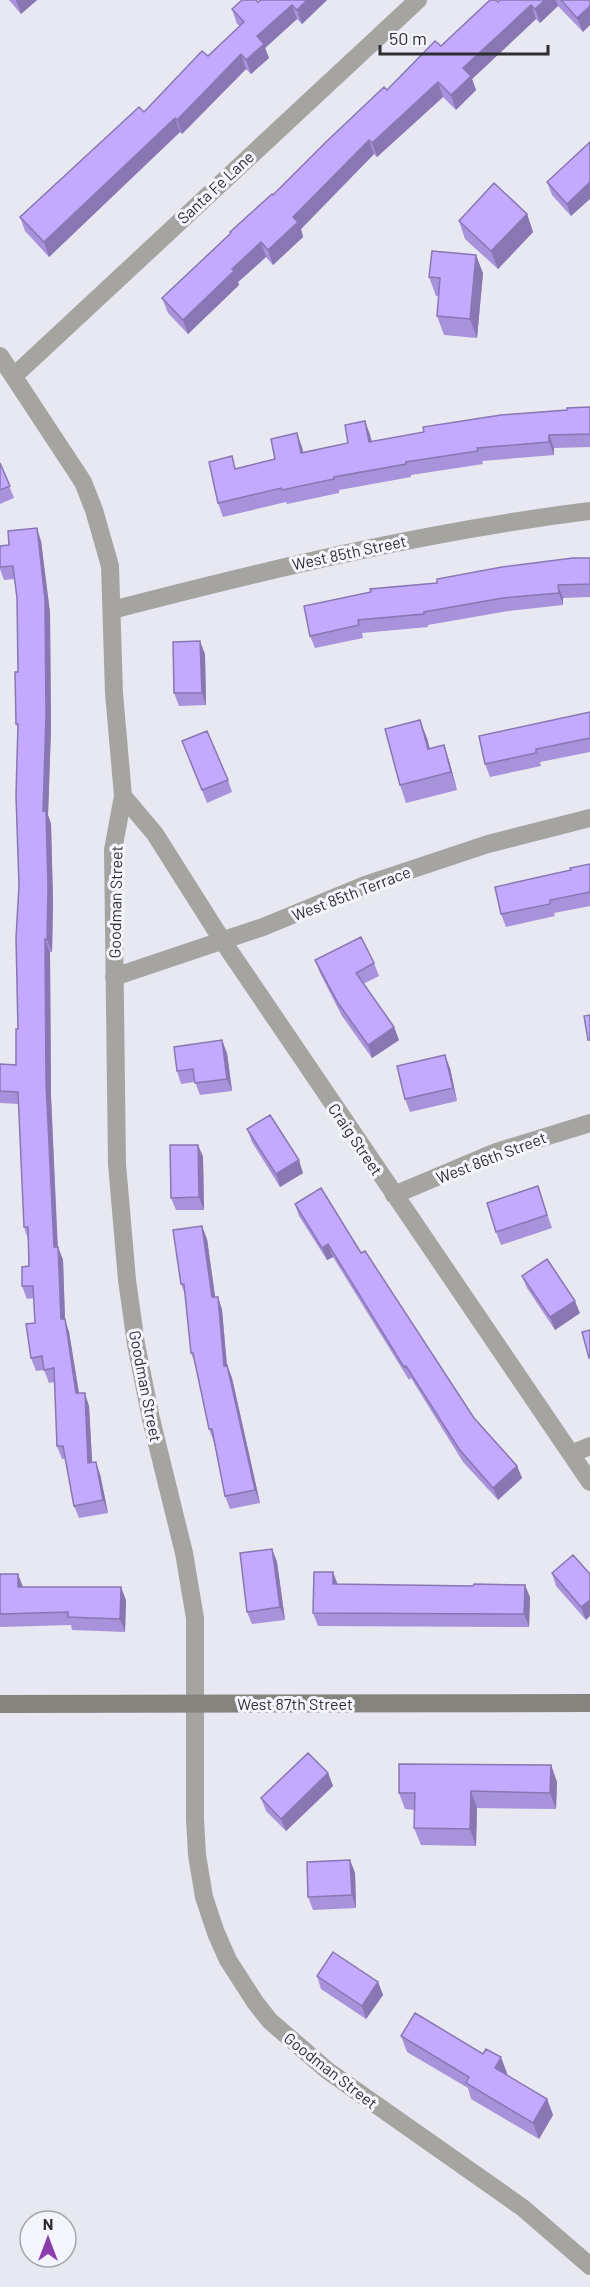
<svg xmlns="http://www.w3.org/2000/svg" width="590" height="2287" viewBox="0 0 590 2287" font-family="Barlow,sans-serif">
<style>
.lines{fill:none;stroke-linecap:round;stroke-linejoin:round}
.street{stroke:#a6a4a1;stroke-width:18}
.secondary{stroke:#85837e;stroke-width:18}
.wall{fill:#a892db}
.shaded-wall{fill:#8877b2}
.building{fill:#c3aaff;stroke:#8877b2;stroke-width:1.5}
.labels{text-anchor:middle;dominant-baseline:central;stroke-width:6;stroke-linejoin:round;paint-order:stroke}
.street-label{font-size:16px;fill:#2e2e32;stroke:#f4f5fe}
</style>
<rect width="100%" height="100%" fill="#e7e8f1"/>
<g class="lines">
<path class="street" d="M0 356 83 482 94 510 110 566 114 693 123 796 113 850 117 1164 127 1280 136 1344 151 1419 184 1553 195 1618V1819L197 1855 204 1897 216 1933 228 1960 255 2002 270 2021 328 2071 523 2208 590 2266
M14 376 418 0
M112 610C270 569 428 531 590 511
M123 796 155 834 222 940 590 1482
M114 977 263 927 365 885 488 844 590 818
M394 1195 496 1152 590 1123
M571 1454 590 1446"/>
<path class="secondary" d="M0 1704 590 1703"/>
</g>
<path class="wall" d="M9 0H37L21 14Z
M261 0H327L302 24 297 19 265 48 269 58 251 74 246 69 182 134 180 132 49 257 25 231 20 217 144 112 208 56 240 26 237 24 232 9 258 2Z
M500 0H590L583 32 558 6 540 23 536 19 472 79 476 90 456 110 443 97 377 157 374 154 301 229 303 237 273 265 266 257 238 282 239 285 188 334 168 313 162 298 231 234 230 232 273 195 387 90Z
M590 142 571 216 552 195 547 182Z
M527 214 533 232 498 269 465 239 459 221Z
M483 273 477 338 444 335 437 316 439 296H436L429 277Z
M590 407V447L554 448V455L482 461 483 464 411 475V477L339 490V493L287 504 286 502 223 517 218 503 237 468 275 459 302 447 303 452 348 443 365 421 370 435 372 441Z
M0 463 14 498 0 504Z
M41 541 50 613 51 729 48 815 51 824 53 902 52 952H50L51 1096 58 1247 63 1260 65 1320 69 1332 79 1393 89 1406 92 1462 100 1474 108 1513 79 1518 74 1506 65 1459H62L57 1446 55 1382 49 1383 44 1370 36 1371 31 1358 35 1323 34 1298 27 1299 22 1286 29 1266 28 1239 24 1227 19 1104 0 1103V1064L16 1065 18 1029 19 886 18 729 16 724 18 672 17 598 15 579 4 580 0 569V546Z
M590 558V597L563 598V605L508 611 428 625V627L362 633 363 638 315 648 310 636 437 583Z
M205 654 206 705 179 706 174 693Z
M590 712V752L540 762 541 766 490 777 485 764Z
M427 738 430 749 444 745 450 764 457 790 406 803 400 785Z
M182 741 228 780 232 792 207 803Z
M590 864V906L554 913 555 916 506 927 501 914 571 870Z
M315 960 374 963 379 976 363 984 394 1027 399 1040 372 1058 342 1016 320 973Z
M227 1053 232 1091 200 1095 195 1082 181 1084 177 1071Z
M450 1068 457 1101 410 1112 405 1099Z
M247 1129 303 1173 280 1187 252 1142Z
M198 1145 203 1157 204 1210H176L171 1198Z
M542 1199 552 1228 501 1245 496 1232Z
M295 1204 361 1253 474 1418 517 1466 522 1478 498 1500 463 1462 411 1378 409 1380 333 1257 327 1260 299 1216Z
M207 1239 215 1297H218L222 1310 227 1365 232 1378 260 1503 230 1509 225 1496 214 1442 209 1429 196 1365 191 1353 186 1297 181 1284Z
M522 1276 580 1313 555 1330 527 1288Z
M272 1549 277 1562 285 1620 252 1624 247 1612Z
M573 1555 586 1620 556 1586 552 1573Z
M0 1574 23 1587 126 1600 125 1632 72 1630 71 1625 0 1627Z
M337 1584 530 1597 529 1627 318 1626 313 1613Z
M551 1765 557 1782 556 1809 477 1808 476 1846 421 1845 414 1828 415 1810 405 1809 399 1793Z
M328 1773 333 1786 286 1831 266 1811 261 1798Z
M350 1860 355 1873 356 1908 313 1910 308 1897Z
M317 1976 378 1982 383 1995 366 2019 321 1989Z
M401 2036 507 2073 506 2075 547 2099 553 2115 539 2139 471 2099 468 2088 407 2052Z"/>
<path class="shaded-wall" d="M16 0H37L21 14Z
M307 0H327L302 24 297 10Z
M545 0H556L558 6 540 23 535 9Z
M292 5 297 19 265 48 269 58 251 74 246 60 257 36Z
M531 5 536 19 472 79 476 90 456 110 451 95 463 68Z
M590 6V25L583 32 577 18Z
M241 54 246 69 182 134 177 120Z
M438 82 443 97 377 157 372 143Z
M175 118 180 132 49 257 44 242Z
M369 140 374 154 301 229 303 237 273 265 268 250 293 217Z
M590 182V199L571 216 567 204Z
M527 214 533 232 498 269 491 251Z
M261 242 266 257 238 282 239 285 188 334 183 320 232 269Z
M476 255 483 273 477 338 470 319Z
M365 421 370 435 374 455 369 442Z
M297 433 302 447 306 466 301 453Z
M549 435 554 448V455L549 442Z
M37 528 41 541 50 613 51 729 48 815 51 824 53 902 52 952 47 940 43 811Z
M558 585 563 598V605L559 593Z
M200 641 205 654 206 705 202 693Z
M420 720 427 738 434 768 428 749Z
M444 745 450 764 457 790 451 772Z
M45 939 50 952 51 1096 58 1260 54 1247 46 1083Z
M394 1027 399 1040 372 1058 368 1045Z
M222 1040 227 1053 232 1091 227 1079Z
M445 1055 450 1068 457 1101 453 1088Z
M198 1145 203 1157 204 1210 199 1197Z
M299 1160 303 1173 280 1187 276 1174Z
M202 1226 207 1239 217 1310 212 1297Z
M328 1244 333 1257 327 1260 322 1248Z
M58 1247 63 1260 65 1320 69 1332 81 1406 76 1393 61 1319Z
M218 1297 222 1310 228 1379 224 1366Z
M575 1301 580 1313 555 1330 550 1317Z
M227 1365 232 1378 260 1503 255 1490Z
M85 1393 89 1406 93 1476 88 1463Z
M96 1462 100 1474 108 1513 103 1500Z
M517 1466 522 1478 498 1500 493 1488Z
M272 1549 277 1562 285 1620 280 1607Z
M333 1572 338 1585 333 1584Z
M18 1574 23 1587H18Z
M525 1585 530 1597 529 1627 524 1614Z
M121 1587 126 1600 125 1632 120 1619Z
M590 1600V1616L586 1620 581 1607Z
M551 1765 557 1782 556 1809 550 1793Z
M328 1773 333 1786 286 1831 281 1819Z
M471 1791 477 1808 476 1846 470 1829Z
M350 1860 355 1873 356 1908 352 1895Z
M378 1982 383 1995 366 2019 362 2006Z
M501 2057 507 2073 501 2084 495 2068Z
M547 2099 553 2115 539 2139 533 2123Z"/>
<path class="building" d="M242 0H256L258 2 261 0H307L297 10 292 5 257 36 264 44 246 60 241 54 177 120 175 118 44 242 20 217 139 107 144 112 202 51 208 56 244 22 232 9Z
M490 0H496L498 2 500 0H545L535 9 531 5 463 68 471 76 451 95 438 82 372 143 369 140 293 217 298 222 268 250 261 242 232 269 234 271 183 320 162 298 231 233 230 232 272 194 273 195 327 141 384 87 387 90 435 41 441 46Z
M561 0H590V6L577 18Z
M590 142V182L567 204 547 182Z
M494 183 527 214 491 251 459 221Z
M432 251 476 255 470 319 437 316 440 278 429 277Z
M590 407V434L549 435V442L477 448 478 451 406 462V464L334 477V479L282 490 281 488 218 503 209 462 232 456 235 469 275 459 271 439 297 433 301 453 348 443 345 425 365 421 369 442 424 432 423 427 501 415 567 410V408Z
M0 463 10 486 0 490Z
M37 528 45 600 46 716 43 811H46L48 889 47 940 45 939 46 1083 54 1247H58L61 1319H65L76 1393H85L88 1463 96 1462 103 1500 74 1506 63 1446H57L54 1368 44 1370 42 1356 31 1358 26 1324 35 1323 33 1286H22V1267L29 1266 28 1227H24L18 1092 0 1091V1064L16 1065V1029H18L16 938 19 886 16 795 18 724H16L15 672H18L17 598 13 566 0 567V546L9 545 8 531Z
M573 558H590V584L558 585 559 593 503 598 424 612V614L358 620 359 625 310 636 304 606 371 592 370 589 437 583V579L502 567Z
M200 641 202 693H174L173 642Z
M590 712V738L536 749V753L485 764 479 736Z
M420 720 428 749 444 745 451 772 400 785 385 729Z
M207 731 228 780 202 790 182 741Z
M590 864V892L550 900V904L501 914 495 887 571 870 570 868Z
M361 937 374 963 356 973 394 1027 368 1045 338 1003 315 960Z
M590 1015V1040H588L584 1016Z
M222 1040 227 1079 195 1083 193 1069 177 1071 174 1047Z
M445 1055 453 1088 405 1099 397 1066Z
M270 1115 299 1160 276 1174 247 1129Z
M170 1145H198L199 1197 171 1198Z
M538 1186 547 1215 496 1232 487 1203Z
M321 1188 361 1253 365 1251 474 1418 517 1466 493 1488 459 1449 406 1366 404 1367 328 1244 322 1248 295 1204Z
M202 1226 212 1297H218L224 1366 227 1365 255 1490 225 1496 212 1429H209L193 1353H191L184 1284H181L173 1230Z
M547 1259 575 1301 550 1317 522 1276Z
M590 1330V1358H589L582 1332Z
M272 1549 280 1607 247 1612 240 1553Z
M573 1555 590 1574V1600L581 1607 552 1573Z
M314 1572H333V1584L473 1586 474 1584 525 1585 524 1614 313 1613Z
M0 1574H18V1587H121L120 1619 68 1617V1612L0 1614Z
M308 1753 328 1773 281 1819 261 1798Z
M399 1764 551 1765 550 1793 471 1791 470 1829 414 1828 415 1793H399Z
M350 1860 352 1895 308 1897 307 1862Z
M333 1952 378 1982 362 2006 317 1976Z
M415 2013 483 2054 486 2049 501 2057 495 2068 547 2099 533 2123 466 2083 469 2077 401 2036Z"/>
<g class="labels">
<g class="street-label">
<text transform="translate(215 187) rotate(-43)">Santa Fe Lane</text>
<text transform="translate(349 552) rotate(-12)">West 85th Street</text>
<text transform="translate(351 893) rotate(-21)">West 85th Terrace</text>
<text transform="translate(115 902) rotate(-89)">Goodman Street</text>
<text transform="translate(356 1139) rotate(56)">Craig Street</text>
<text transform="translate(491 1157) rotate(-21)">West 86th Street</text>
<text transform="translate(146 1386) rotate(79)">Goodman Street</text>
<text x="295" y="1703">West 87th Street</text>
<text transform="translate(331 2070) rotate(38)">Goodman Street</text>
</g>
</g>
<g transform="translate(48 2239)"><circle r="28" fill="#f4f5fe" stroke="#a5a5ac" stroke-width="1.5"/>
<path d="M0-4.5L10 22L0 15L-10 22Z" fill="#8c3dad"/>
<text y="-9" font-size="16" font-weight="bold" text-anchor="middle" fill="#2e2e32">N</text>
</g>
<path d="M380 45v9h168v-9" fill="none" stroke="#2e2e32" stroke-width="3"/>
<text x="389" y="45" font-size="18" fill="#2e2e32" stroke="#f4f5fe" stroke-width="4.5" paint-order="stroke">50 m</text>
</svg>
